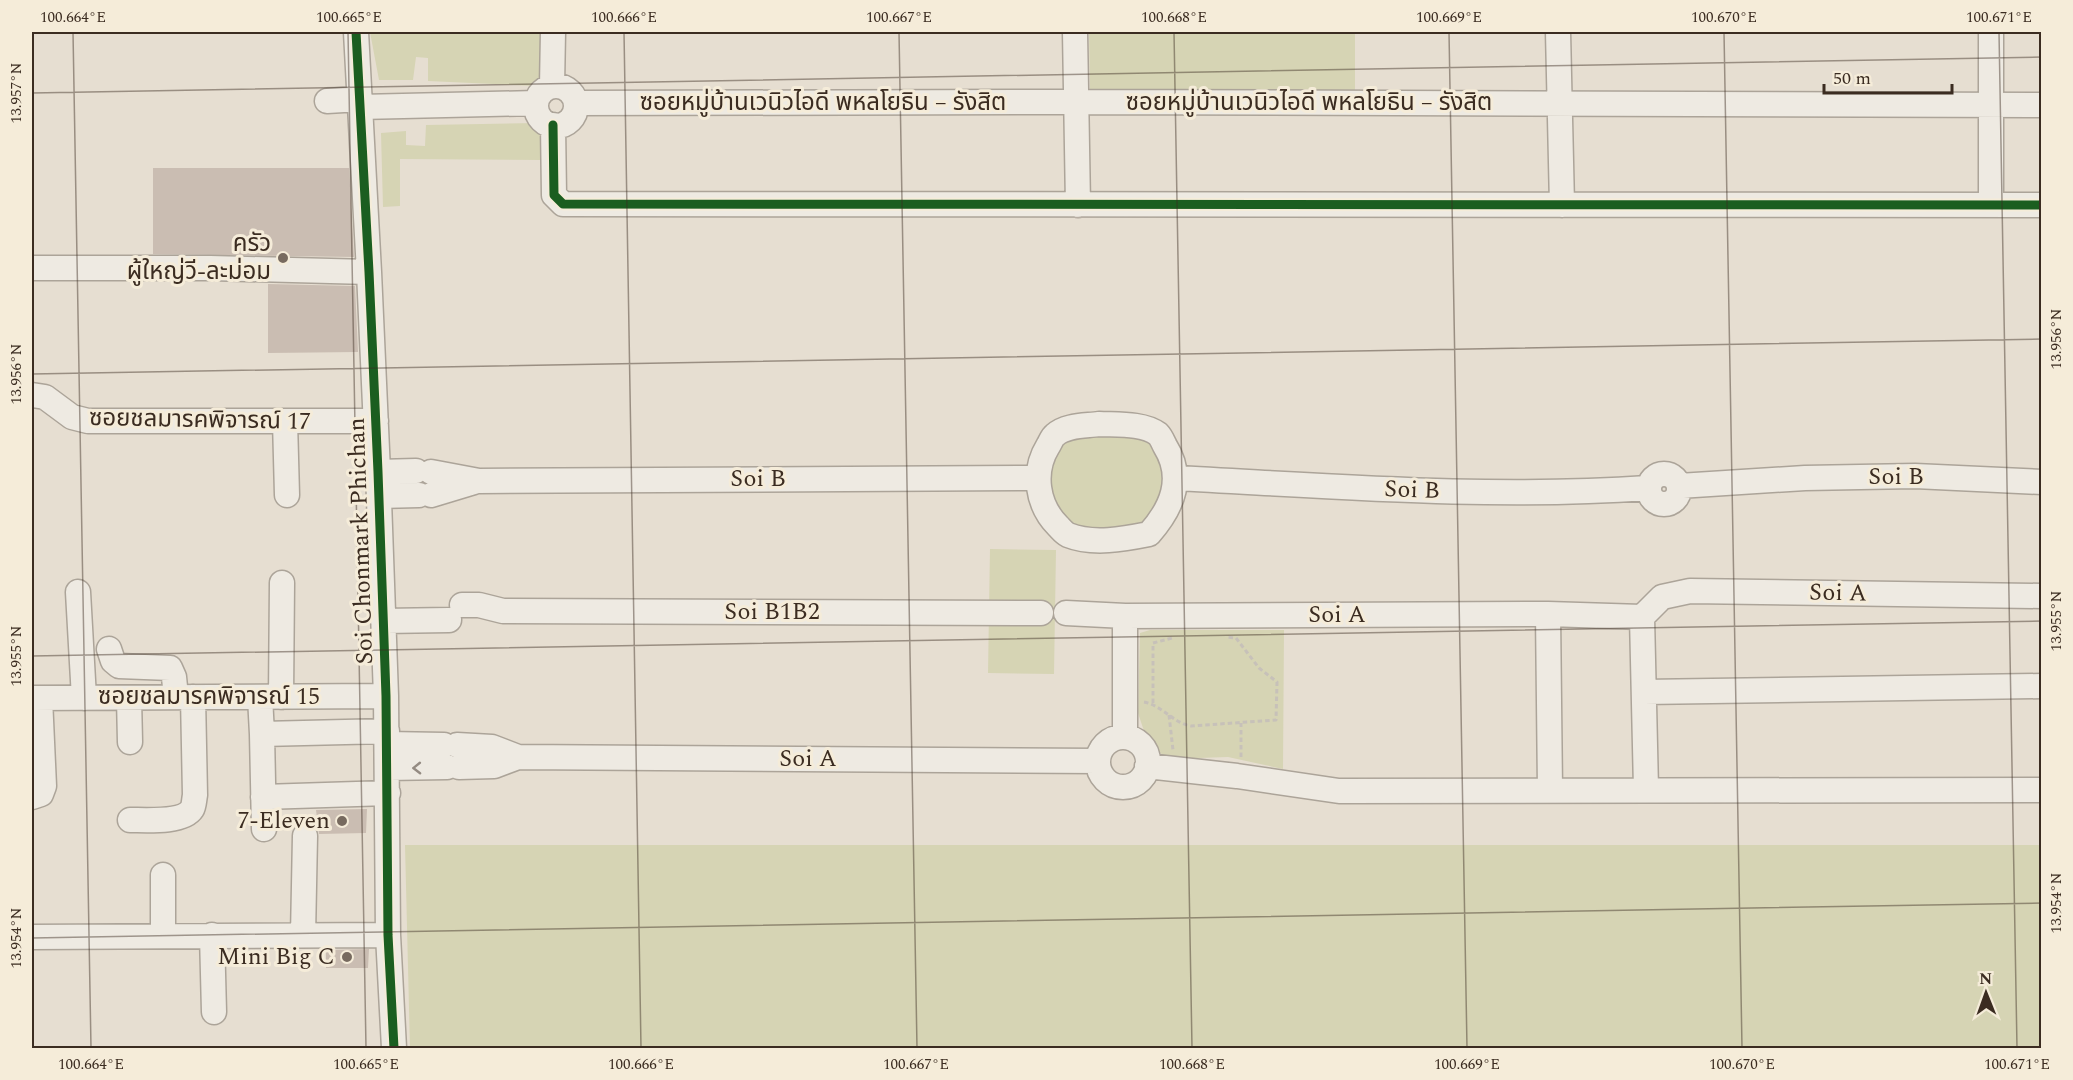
<svg xmlns="http://www.w3.org/2000/svg" width="2073" height="1080" viewBox="0 0 2073 1080" font-family="Spectral,'Noto Sans Thai',serif">
<style>
.green{fill:#d6d4b4}
.building{fill:#cabdb2}
.lines{fill:none;stroke-linecap:round;stroke-linejoin:round}
.minor-casing{stroke:#aca499;stroke-width:27}
.path{stroke:#c7c1b9;stroke-width:3;stroke-dasharray:4.5 3;stroke-linecap:butt}
.minor{stroke:#eeeae2;stroke-width:24}
.cycleway-casing{stroke:#f5ecd9;stroke-width:13}
.cycleway{stroke:#1b5e20;stroke-width:9}
.oneway{stroke:#948b82}
.ticks{fill:none;stroke:#3b2c21;stroke-width:1.5;stroke-opacity:0.45}
.poi-dot{fill:#776a5f;stroke:#f5ecd9;stroke-width:2}
.labels{text-anchor:middle;dominant-baseline:central;stroke-width:6;stroke-linejoin:round;paint-order:stroke}
.street-label{font-size:24px;fill:#3b2c21;stroke:#f5ecd9}
.poi-label{font-size:24px;fill:#3b2c21;stroke:#f5ecd9;text-anchor:end}
.neatline{fill:none;stroke:#3b2c21;stroke-width:2}
.ticks-label{font-size:15px;text-anchor:middle;fill:#3b2c21}
</style>
<rect width="100%" height="100%" fill="#e6ded1"/>
<path class="green" d="M370 32H545L544 82 535 86 428 81V58L416 57 413 80H379Z
M1089 32H1355V91L1090 92Z
M536 123 543 129 542 160 400 159V206L383 207 381 133 406 131V145L425 146 426 125Z
M1079 433 1149 437 1172 480 1151 522 1119 528 1080 527 1060 515 1051 504 1044 464 1059 437Z
M990 549 1056 550 1054 674 988 673Z
M1150 630H1284L1283 769 1228 757 1168 759 1154 748 1143 728 1138 713 1140 633Z
M405 845H2041V1048H410Z"/>
<path class="building" d="M153 168H349L354 257 153 254Z
M268 284 355 286 358 352 268 353Z
M367 809 366 833 319 834 316 810Z
M369 949 368 968H326V950Z"/>
<g class="lines">
<defs>
<path id="minor" d="M356 32 369 272 378 472 386 696 388 935 394 1048
M1075 32 1078 205
M1558 32 1562 205
M552 86 553 32
M536 106a20 20 0 1 1 40 0a20 20 0 1 1-40 0Z
M327 101 360 99
M576 103 1076 102 2042 105
M360 107 536 103
M553 125 554 195 563 204 2042 205
M1991 205V32
M32 268H210L369 272
M32 395 45 397 72 417 88 421H376
M285 421 287 495
M1099 424C1117 425 1143 423 1158 434 1161 437 1163 442 1165 446 1185 478 1172 508 1149 534 1124 539 1093 545 1068 535 1064 533 1061 529 1058 526 1037 505 1032 472 1048 446 1050 443 1052 437 1055 435 1066 425 1085 426 1099 424Z
M378 472 416 471
M431 472 479 481 1038 478
M1649 489a15 15 0 1 1 30 0a15 15 0 1 1-30 0Z
M1175 478C1333 486 1490 499 1648 488
M1679 486 1805 478 1915 476 2042 482
M431 495 474 482
M379 496 419 495
M78 592 84 698
M462 605H479L503 611 1041 613
M1066 613 1125 616 1548 614 1642 617 1662 597 1690 591 2042 596
M1548 614 1550 790
M1125 616V737
M1642 617 1646 789
M383 621 449 620
M109 649 113 661 119 666 170 668 174 677 176 697
M1644 692 2042 686
M260 697 262 734 387 731
M281 697 282 583
M32 698 386 696
M129 698 130 742
M262 734 264 829
M1098 762a25 25 0 1 1 50 0a25 25 0 1 1-50 0Z
M387 744 444 745
M457 745 492 747 518 757 1098 761
M1147 766 1237 776 1339 791 2042 790
M459 767 494 766 518 757
M387 768 447 767
M32 797 41 794 44 786 40 698
M263 797 388 793
M130 820C145 820 183 823 192 809 194 806 194 800 195 795L193 697
M212 935 214 1012
M303 935 305 836
M163 936V875
M32 937 388 935"/>
</defs>
<use href="#minor" class="minor-casing"/>
<path class="path" d="M1144 702C1163 706 1173 723 1191 726L1276 720 1277 682 1259 668 1236 638 1226 637
M1153 703V643L1172 638
M1169 715 1173 750
M1241 757V723"/>
<use href="#minor" class="minor"/>
<defs>
<path id="cycleway" d="M356 32 369 272 378 472 386 696 388 935 394 1048
M553 125 554 195 563 204 2042 205"/>
</defs>
<use href="#cycleway" class="cycleway-casing"/>
<use href="#cycleway" class="cycleway"/>
</g>
<defs><path id="oneway-chevron" d="M-2-3.5L2.5 0L-2 3.5" fill="none" stroke-width="1.6" stroke-linecap="round" stroke-linejoin="round" transform="scale(1.5)"/></defs>
<use class="oneway" href="#oneway-chevron" transform="translate(417 768) rotate(179)"/>
<path class="ticks" d="M73 32 91 1048M348 32 366 1048M624 32 641 1048M899 32 917 1048M1174 32 1192 1048M1449 32 1467 1048M1724 32 1742 1048M1999 32 2017 1048M32 93 2042 57M32 374 2042 339M32 656 2042 621M32 938 2042 903"/>
<g class="poi-dot">
<circle cx="283" cy="258" r="6"/>
<circle cx="342" cy="821" r="6"/>
<circle cx="347" cy="957" r="6"/>
</g>
<g class="labels">
<g class="street-label">
<text x="823" y="103">ซอยหมู่บ้านเวนิวไอดี พหลโยธิน – รังสิต</text>
<text x="1309" y="103">ซอยหมู่บ้านเวนิวไอดี พหลโยธิน – รังสิต</text>
<text transform="translate(200 420) rotate(1)">ซอยชลมารคพิจารณ์ 17</text>
<text x="1896" y="477">Soi B</text>
<text x="758" y="479">Soi B</text>
<text transform="translate(1412 490) rotate(2)">Soi B</text>
<text transform="translate(361 541) rotate(-92)">Soi Chonmark Phichan</text>
<text transform="translate(1838 593) rotate(1)">Soi A</text>
<text x="772" y="612">Soi B1B2</text>
<text x="1337" y="615">Soi A</text>
<text x="209" y="697">ซอยชลมารคพิจารณ์ 15</text>
<text x="808" y="759">Soi A</text>
</g>
<g class="poi-label">
<text x="271" y="244">ครัว<tspan x="271" dy="28">ผู้ใหญ่วี-ละม่อม</tspan></text>
<text x="330" y="821">7-Eleven</text>
<text x="335" y="957">Mini Big C</text>
</g>
</g>
<rect width="2073" height="1080" fill="none" stroke="#f5ecd9" stroke-width="66"/>
<g transform="translate(1986 993) rotate(359)" stroke="#f5ecd9" stroke-width="4.5" paint-order="stroke">
<path d="M0-4.5L10 22L0 15L-10 22Z" fill="#3b2c21"/>
<text y="-9" font-size="16" font-weight="bold" text-anchor="middle" fill="#3b2c21">N</text>
</g>
<path d="M1824 84v9h128v-9" fill="none" stroke="#3b2c21" stroke-width="3"/>
<text x="1833" y="84" font-size="18" fill="#3b2c21" stroke="#f5ecd9" stroke-width="4.5" paint-order="stroke">50 m</text>
<rect x="33" y="33" width="2007" height="1014" class="neatline"/>
<g class="ticks-label">
<text x="73" y="22">100.664°E</text>
<text x="349" y="22">100.665°E</text>
<text x="624" y="22">100.666°E</text>
<text x="899" y="22">100.667°E</text>
<text x="1174" y="22">100.668°E</text>
<text x="1449" y="22">100.669°E</text>
<text x="1724" y="22">100.670°E</text>
<text x="1999" y="22">100.671°E</text>
<text transform="translate(16 93) rotate(-90)" y="5">13.957°N</text>
<text transform="translate(2056 339) rotate(-90)" y="5">13.956°N</text>
<text transform="translate(16 374) rotate(-90)" y="5">13.956°N</text>
<text transform="translate(2056 621) rotate(-90)" y="5">13.955°N</text>
<text transform="translate(16 656) rotate(-90)" y="5">13.955°N</text>
<text transform="translate(2056 903) rotate(-90)" y="5">13.954°N</text>
<text transform="translate(16 938) rotate(-90)" y="5">13.954°N</text>
<text x="91" y="1069">100.664°E</text>
<text x="366" y="1069">100.665°E</text>
<text x="641" y="1069">100.666°E</text>
<text x="916" y="1069">100.667°E</text>
<text x="1192" y="1069">100.668°E</text>
<text x="1467" y="1069">100.669°E</text>
<text x="1742" y="1069">100.670°E</text>
<text x="2017" y="1069">100.671°E</text>
</g>
</svg>
